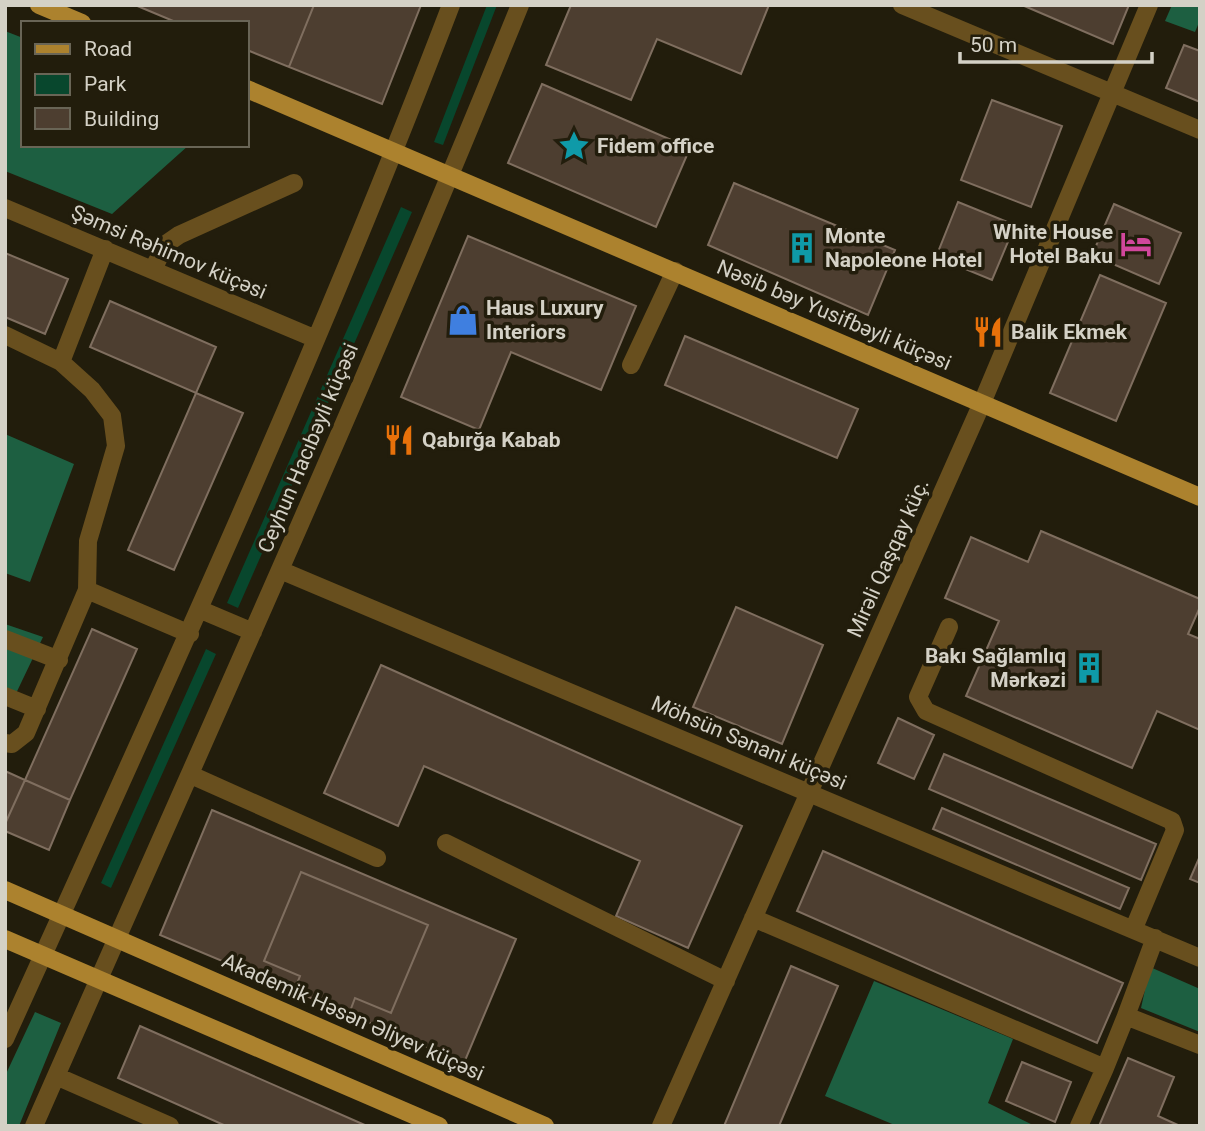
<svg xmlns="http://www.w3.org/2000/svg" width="1205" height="1131" viewBox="0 0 1205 1131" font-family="Roboto,sans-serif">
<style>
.green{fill:#08472d}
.forest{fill:#1d5f41}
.building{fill:#4d3e30;stroke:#7f6e5f;stroke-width:2}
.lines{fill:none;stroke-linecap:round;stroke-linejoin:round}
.minor{stroke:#684f1e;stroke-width:18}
.major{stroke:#ac822e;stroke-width:18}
.labels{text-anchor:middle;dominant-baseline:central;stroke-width:7;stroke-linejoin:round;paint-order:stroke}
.poi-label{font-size:21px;font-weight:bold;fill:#d4d1c6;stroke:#221d0c;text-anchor:start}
.street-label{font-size:21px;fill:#d4d1c6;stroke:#221d0c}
</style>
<rect width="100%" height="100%" fill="#221d0c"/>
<path class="green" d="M487 5H497L443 145 434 142Z
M401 207 412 212 238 608 227 603Z
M206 649 216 654 111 888 101 883Z"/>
<path class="forest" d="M1172 5H1200V20L1195 32 1165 21Z
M5 31 23 38V145H189L112 214 5 171Z
M5 434 74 464 30 582 5 573Z
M5 624 43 637 10 706H5Z
M1150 967 1200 989V1032L1141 1008Z
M874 981 1013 1039 988 1103 1035 1126H897L825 1096Z
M35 1012 61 1023 19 1126H5V1076Z"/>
<path class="building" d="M135 5H314L289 67 247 50V23H178Z
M314 5H421L382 104 289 67Z
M571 5H769L741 74 657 39 631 100 546 65Z
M1022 5H1129L1113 44Z
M1184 45 1200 51V102L1166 88Z
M542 84 690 148 656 227 508 163Z
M992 100 1062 126 1031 207 961 180Z
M734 183 895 250 868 315 708 245Z
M958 202 1015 225 992 280 936 257Z
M1114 204 1181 233 1159 284 1092 255Z
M468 236 636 306 601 390 511 352 479 430 401 397Z
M5 253 68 279 45 334 5 317Z
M1100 275 1166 303 1116 421 1050 393Z
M110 301 216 347 196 393 90 347Z
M685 336 858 409 837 458 665 385Z
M196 393 243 413 174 570 128 550Z
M1041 531 1200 599V607L1188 634 1200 639V730L1157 711 1132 768 966 696 999 621 945 598 971 537 1028 562Z
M736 607 823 645 782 744 693 707Z
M92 629 137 649 70 800 25 780Z
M381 665 742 826 688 948 616 916 640 861 424 766 398 826 324 793Z
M898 718 934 735 914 779 878 763Z
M944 754 1156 844 1141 880 929 789Z
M5 771 25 780 5 824Z
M25 780 70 800 49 850 5 831V824Z
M942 808 1129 888 1120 909 933 829Z
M212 810 516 939 464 1063 349 1014 355 998 391 1013 428 925 301 872 264 961 300 976 294 991 160 935Z
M823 851 1123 983 1097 1043 797 911Z
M1200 856V883L1190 879Z
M301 872 428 925 391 1013 355 998 349 1014 294 991 300 976 264 961Z
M791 966 838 986 779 1126H724Z
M140 1026 367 1126H226L118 1078Z
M1128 1058 1174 1077 1158 1116 1180 1126H1099Z
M1022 1062 1071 1082 1055 1122 1006 1101Z"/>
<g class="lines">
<path class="minor" d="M902 5 1200 130
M5 208 316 339
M153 269 166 244 179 235 294 183
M5 335 61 362 92 390 112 416 116 446 88 541 87 590 26 733 12 744 5 743
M61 362 105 249
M631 365 675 271
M280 570 1200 958
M87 590 190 634
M201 610 253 632
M949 627 918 697 926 711 1172 821 1175 830 1134 928
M5 639 59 660
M5 696 37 709
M191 775 377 858
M446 843 726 981
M753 918 1105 1068 1126 1016 1200 1045
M1126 1016 1155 938
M5 1039C160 697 317 356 451 5
M56 1076 170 1126
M34 1126C198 753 367 383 520 5
M661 1126 982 403 1149 5
M1079 1126 1105 1068"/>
<path class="major" d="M39 5 82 23
M247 89 1200 497
M5 890 545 1126
M5 939 439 1126"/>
</g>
<defs>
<symbol id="sight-bare" viewBox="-9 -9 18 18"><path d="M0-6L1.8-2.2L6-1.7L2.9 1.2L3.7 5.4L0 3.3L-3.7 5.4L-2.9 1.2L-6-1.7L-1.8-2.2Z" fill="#0f9aa8" stroke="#221d0c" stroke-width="2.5" paint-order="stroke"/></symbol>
<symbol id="hotel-bare" viewBox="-9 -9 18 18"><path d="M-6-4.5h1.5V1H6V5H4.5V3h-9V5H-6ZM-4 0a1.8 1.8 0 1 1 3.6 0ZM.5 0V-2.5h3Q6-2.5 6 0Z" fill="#d1479c" stroke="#221d0c" stroke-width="2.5" paint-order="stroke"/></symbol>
<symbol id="building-bare" viewBox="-9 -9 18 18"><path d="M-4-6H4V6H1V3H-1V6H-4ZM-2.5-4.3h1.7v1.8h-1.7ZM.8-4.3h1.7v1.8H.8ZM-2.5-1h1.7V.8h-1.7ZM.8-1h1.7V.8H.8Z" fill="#0f9aa8" stroke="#221d0c" stroke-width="2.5" paint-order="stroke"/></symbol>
<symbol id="shop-bare" viewBox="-9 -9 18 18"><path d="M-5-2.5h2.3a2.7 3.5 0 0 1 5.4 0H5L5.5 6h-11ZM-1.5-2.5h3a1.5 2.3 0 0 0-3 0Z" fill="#3f7fe0" stroke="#221d0c" stroke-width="2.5" paint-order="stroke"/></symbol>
<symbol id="restaurant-bare" viewBox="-9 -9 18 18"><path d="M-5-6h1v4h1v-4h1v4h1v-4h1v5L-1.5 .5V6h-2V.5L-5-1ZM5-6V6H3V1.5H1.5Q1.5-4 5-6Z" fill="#e8710a" stroke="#221d0c" stroke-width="2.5" paint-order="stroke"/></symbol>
</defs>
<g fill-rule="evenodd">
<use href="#sight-bare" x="552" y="124" width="44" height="44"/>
<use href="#hotel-bare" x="1114" y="222" width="44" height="44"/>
<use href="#building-bare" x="780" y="226" width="44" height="44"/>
<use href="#shop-bare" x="441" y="298" width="44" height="44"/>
<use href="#restaurant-bare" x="966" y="310" width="44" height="44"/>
<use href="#restaurant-bare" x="377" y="418" width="44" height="44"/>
<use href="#building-bare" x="1067" y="646" width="44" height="44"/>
</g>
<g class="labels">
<g class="poi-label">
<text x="597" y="146">Fidem office</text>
<text x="1113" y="232" text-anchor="end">White House<tspan x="1113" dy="24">Hotel Baku</tspan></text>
<text x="825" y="236">Monte<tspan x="825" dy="24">Napoleone Hotel</tspan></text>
<text x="486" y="308">Haus Luxury<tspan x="486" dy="24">Interiors</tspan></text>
<text x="1011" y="332">Balik Ekmek</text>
<text x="422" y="440">Qabırğa Kabab</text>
<text x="1066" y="656" text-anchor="end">Bakı Sağlamlıq<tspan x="1066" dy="24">Mərkəzi</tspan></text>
</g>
<g class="street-label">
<text transform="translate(169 252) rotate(23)">Şəmsi Rəhimov küçəsi</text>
<text transform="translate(834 315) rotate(23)">Nəsib bəy Yusifbəyli küçəsi</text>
<text transform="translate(308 448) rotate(-67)">Ceyhun Hacıbəyli küçəsi</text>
<text transform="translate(888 558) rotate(-66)">Mirəli Qaşqay küç.</text>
<text transform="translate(749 743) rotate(23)">Möhsün Sənani küçəsi</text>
<text transform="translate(353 1017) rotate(24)">Akademik Həsən Əliyev küçəsi</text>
</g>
</g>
<rect width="1205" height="1131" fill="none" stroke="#d4d1c6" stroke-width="14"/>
<rect x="21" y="21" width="228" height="126" fill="#221d0c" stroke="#696556" stroke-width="2"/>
<rect x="35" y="44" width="35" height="10" fill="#ac822e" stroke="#696556" stroke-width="2"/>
<text x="84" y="56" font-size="21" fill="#d4d1c6">Road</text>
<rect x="35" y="74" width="35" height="21" fill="#08472d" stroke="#696556" stroke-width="2"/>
<text x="84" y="91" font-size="21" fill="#d4d1c6">Park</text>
<rect x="35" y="108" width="35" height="21" fill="#4d3e30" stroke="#696556" stroke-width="2"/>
<text x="84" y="126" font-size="21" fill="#d4d1c6">Building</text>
<path d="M960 52v10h192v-10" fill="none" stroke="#d4d1c6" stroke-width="3.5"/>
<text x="970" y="52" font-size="21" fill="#d4d1c6" stroke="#221d0c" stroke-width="5" paint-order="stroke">50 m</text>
</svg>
